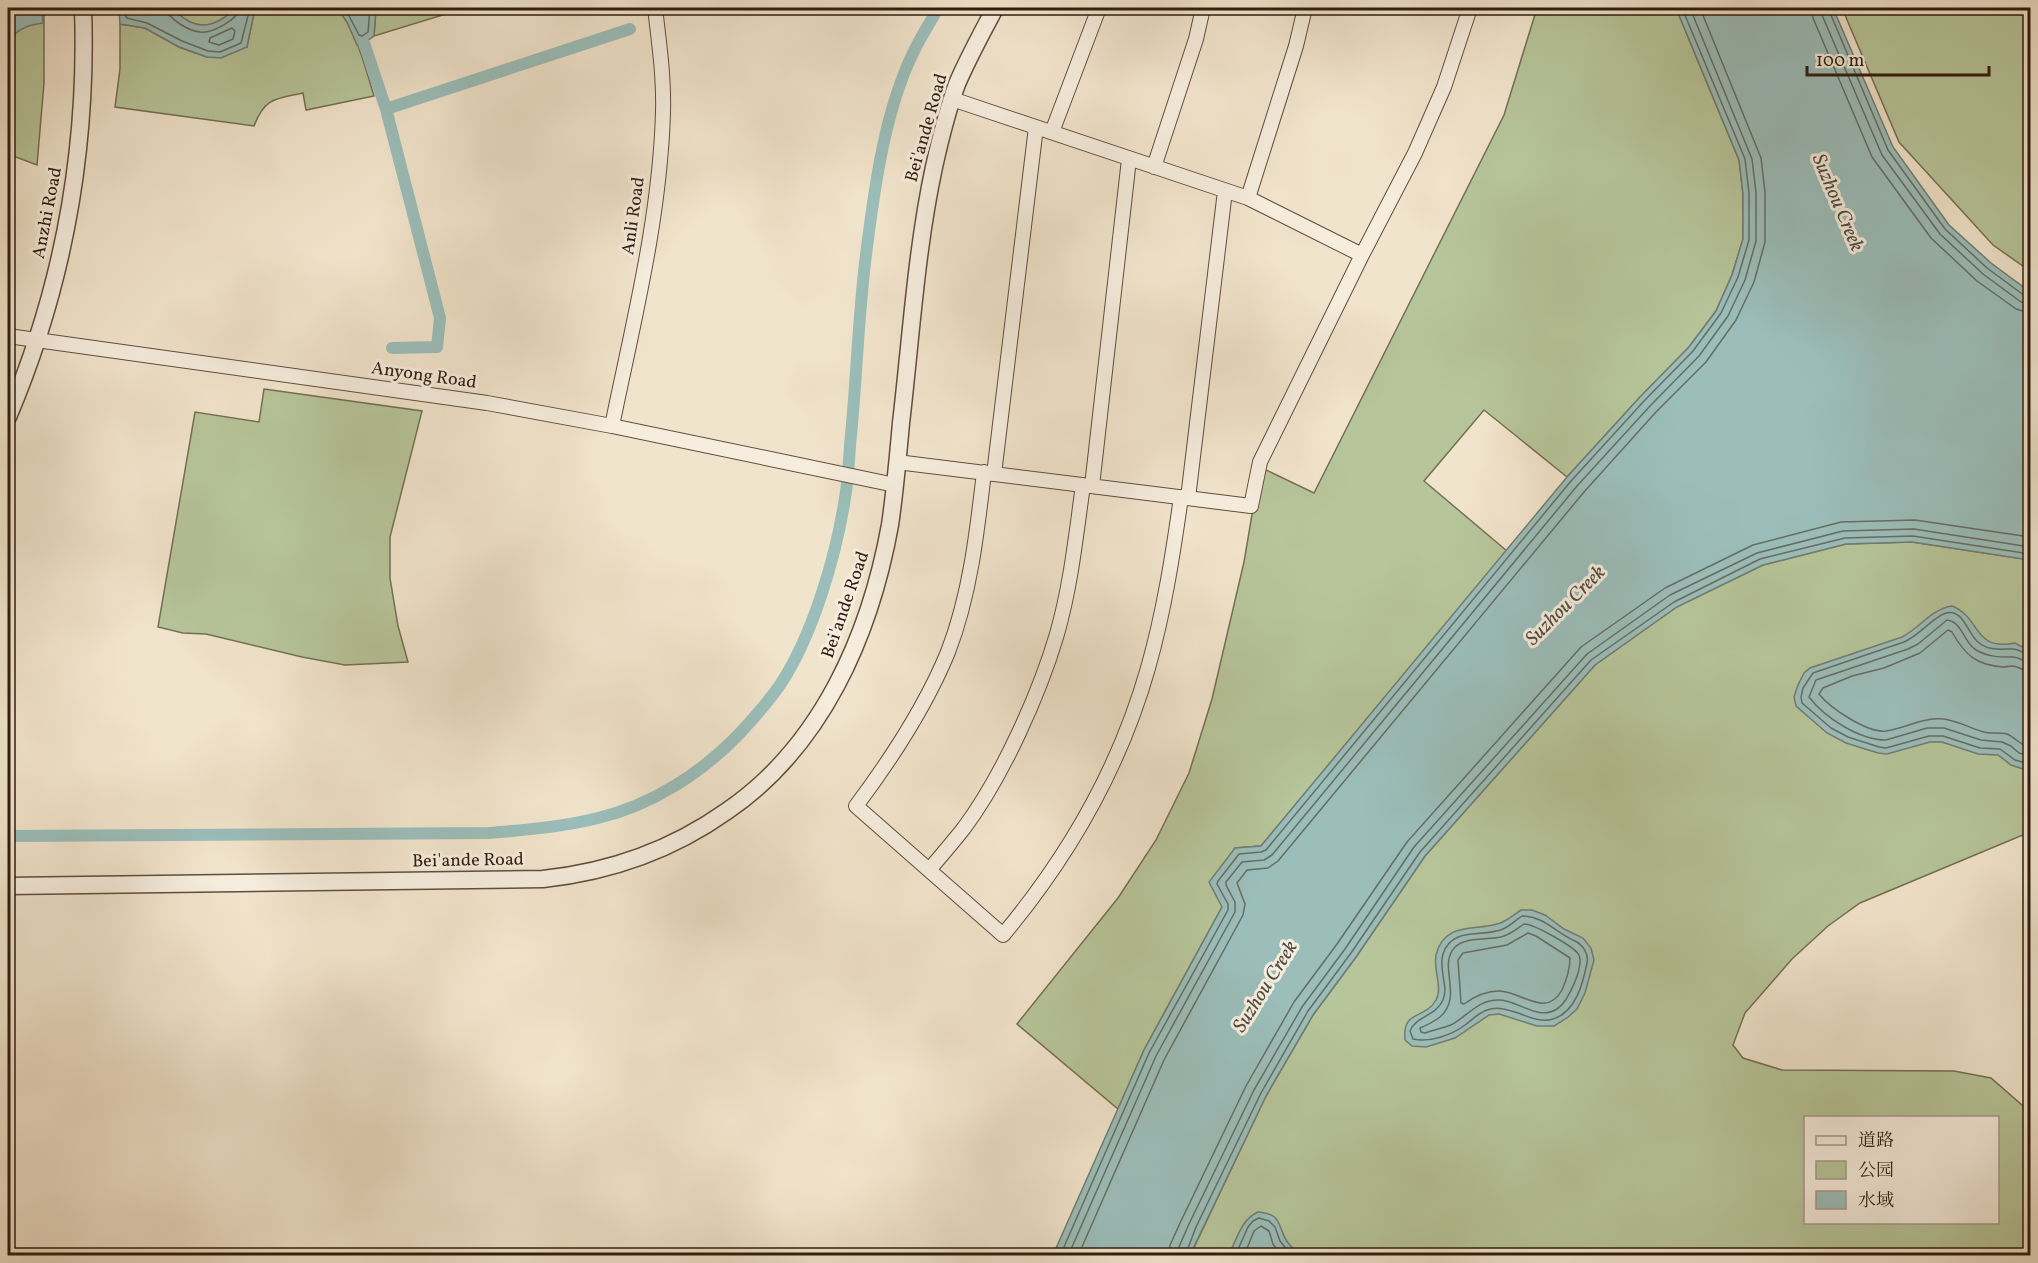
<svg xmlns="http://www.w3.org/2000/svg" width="2038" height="1263" viewBox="0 0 2038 1263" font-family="Vollkorn,'Noto Serif SC',serif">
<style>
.green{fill:#b7c59a;stroke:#747054;stroke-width:1.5;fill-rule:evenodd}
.water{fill:#9bbeba;stroke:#707d75;stroke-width:1.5}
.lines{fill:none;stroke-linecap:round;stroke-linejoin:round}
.shore{stroke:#666d64;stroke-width:1.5}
.canal{stroke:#9bbeba;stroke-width:12}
.minor-casing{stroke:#604e3e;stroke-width:16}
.tertiary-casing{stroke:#604e3e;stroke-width:19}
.minor{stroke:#f6edde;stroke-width:14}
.tertiary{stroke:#f6edde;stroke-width:16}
.labels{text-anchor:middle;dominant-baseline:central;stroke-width:6;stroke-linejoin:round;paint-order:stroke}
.street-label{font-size:18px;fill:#301c0e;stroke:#f6edde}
.water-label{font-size:20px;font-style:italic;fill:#504d42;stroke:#f6edde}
</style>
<rect width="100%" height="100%" fill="#f1e4cc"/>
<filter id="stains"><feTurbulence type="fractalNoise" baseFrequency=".00333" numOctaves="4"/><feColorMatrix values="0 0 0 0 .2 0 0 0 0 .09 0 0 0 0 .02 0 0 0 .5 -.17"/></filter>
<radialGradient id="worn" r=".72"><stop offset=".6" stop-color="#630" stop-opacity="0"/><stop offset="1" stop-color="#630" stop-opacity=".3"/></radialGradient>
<path class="green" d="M8 8H44V83L37 165 8 154Z
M167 8H236C222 21 206 31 187 21 180 17 175 10 167 8Z
M258 8H337C357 32 365 67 374 96L306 110 303 93C276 99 265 97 254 126L115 107 120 69V24L145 28 179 47 207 57 247 47 254 13Z
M376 8H445L446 14 374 36Z
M1537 8H1676L1739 160 1743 194V239L1732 275 1716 311 1689 347 1640 397 1567 477 1484 410 1424 481 1507 551 1261 846 1235 848 1222 907 1144 1050 1118 1109 1017 1024 1118 898 1156 840 1189 773 1212 699 1244 562 1260 467 1314 493 1504 115Z
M1842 8H2030V271L1993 245 1899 142Z
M264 389 422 411 390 537V578L398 626 408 662 345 665 302 657 206 634 183 633 158 627 195 412 259 422Z
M1912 542 2030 560V832L1860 903 1828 926 1792 959 1745 1013 1733 1045 1743 1058 1782 1070 1954 1071 1991 1078 2023 1106 2030 1140V1255L1190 1256 1266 1096 1313 1015 1356 957 1425 856 1595 665 1677 606 1763 565 1846 544ZM1806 1118H1998V1222H1806Z"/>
<path class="water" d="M29 8 42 10 43 23C27 25 18 29 8 41V16Z
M126 8C137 7 159 5 169 8 175 10 180 16 185 19 205 32 221 22 236 8H257L254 13 247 47 221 58 207 57 179 47 145 28 120 24 119 11Z
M337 8H376L374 36 364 43 357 45 347 22Z
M1676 8H1833L1893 147 1949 225 1991 263 2030 292V560L1912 542 1846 544 1763 565 1677 607 1595 665 1425 856 1356 957 1313 1015 1266 1096 1190 1255H1053L1144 1050 1222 907 1209 882 1235 848 1261 846 1567 477 1640 397 1689 347 1716 311 1732 275 1743 239V194L1739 160Z
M1952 606C1982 618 1972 651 2015 643L2030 651V770L2023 769 2011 765 1998 755 1978 754 1942 742H1930L1887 754 1878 753 1846 743 1827 733 1796 706 1794 697 1798 685 1804 673 1810 668 1902 637C1920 628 1931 609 1952 606Z
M1521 910H1532L1545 915 1564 929 1583 938 1591 948 1594 960 1585 993 1577 1009 1567 1018 1554 1026H1537L1499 1014 1489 1015 1455 1038 1426 1047 1412 1046 1405 1040C1402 1009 1425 1020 1436 1000 1443 988 1433 969 1436 955 1444 922 1474 931 1497 924 1506 922 1513 915 1521 910Z
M1258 1212C1282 1214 1277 1224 1286 1240 1290 1246 1295 1250 1299 1255H1228C1238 1240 1239 1221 1258 1212Z"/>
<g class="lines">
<path class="shore" d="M127 8 125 15 127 18 147 23 182 41 208 51 220 52 241 43 250 8
M166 8C168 19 189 31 200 32 212 34 238 19 240 8
M345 8 359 35 362 36 368 32 370 8
M1812 8 1813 18 1872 157 1931 238 1977 281 2016 309 2030 313
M1821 8 1822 15 1882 155 1940 234 1983 274 2021 302 2030 304
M1828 8 1888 150 1945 229 1987 268 2025 296 2030 297
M232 28 235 31 233 39 219 45 209 42 210 38Z
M2030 655C2024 654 2019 649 2013 649 2001 649 1988 651 1978 642 1968 634 1963 608 1946 613 1934 616 1919 636 1904 642L1813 673 1803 688 1801 697 1802 703 1831 728 1848 737 1879 747 1886 748 1929 736H1943L1980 748 2000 749 2015 760 2030 764
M2030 662C2024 662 2019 657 2013 657 1999 657 1988 657 1976 650 1963 642 1963 622 1947 620L1918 644 1908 649 1816 680 1809 697C1824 717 1859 740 1886 740L1927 728H1944L1981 740 2002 742 2011 746 2019 753 2030 756
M2030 671C2024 671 2019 667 2013 666 2010 666 2006 667 2003 667 1976 665 1965 655 1952 632L1948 630 1920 653 1884 668 1852 676 1823 688 1819 694C1830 708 1867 733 1886 731 1906 728 1923 717 1944 719 1958 721 1970 728 1984 732 1991 734 1999 732 2007 734 2016 738 2021 746 2030 747
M1522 916C1544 916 1556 933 1575 941 1583 945 1589 954 1587 963 1583 983 1576 1012 1553 1019 1542 1023 1529 1017 1518 1013 1507 1010 1498 1006 1487 1010 1478 1013 1472 1020 1465 1025 1452 1035 1429 1043 1413 1039L1410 1031C1416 1016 1436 1016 1443 1000 1449 986 1438 969 1443 954 1452 926 1482 938 1503 929 1510 926 1516 920 1522 916Z
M1524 924C1534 924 1575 947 1579 955 1584 967 1568 1002 1557 1009 1538 1021 1519 1001 1500 1000 1478 999 1468 1016 1451 1025 1443 1028 1433 1030 1425 1033L1421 1032 1420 1028C1427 1025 1435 1021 1440 1017 1464 996 1437 966 1455 947 1466 936 1490 941 1504 936 1511 934 1518 928 1524 924Z
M1528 933 1536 936 1570 958C1570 968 1566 981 1562 990 1546 1019 1521 991 1499 991 1486 991 1475 996 1464 1004L1461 1003 1458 960 1463 953 1507 945Z
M1060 1256 1149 1053 1228 910V904L1217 884 1218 881 1239 854 1261 852 1266 850 1571 481 1644 401 1693 351 1721 313 1738 277 1749 240V193L1745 159 1682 8
M1068 1256 1156 1056 1235 912V902L1226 885V882L1242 862 1264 860 1272 855 1577 486 1650 406 1699 356 1728 316 1745 280 1756 241V193L1752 159 1690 8
M1078 1256 1164 1060 1243 915 1245 904 1237 883 1247 870 1268 868 1278 861 1584 492 1656 412 1706 362 1736 320 1754 282 1765 242V192L1761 158 1700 8
M1169 1256 1170 1245 1181 1221 1246 1086 1294 1002 1337 944 1407 842 1581 647 1665 588 1753 545 1841 522 1915 520 2030 537
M1178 1256V1249L1189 1224 1254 1090 1302 1007 1345 949 1414 847 1587 654 1670 595 1757 553 1843 531 1914 529 2030 547
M1185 1256 1196 1227 1261 1093 1308 1011 1351 953 1420 852 1591 660 1674 602 1760 559 1845 538 1913 536 2030 554
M1235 1256 1248 1227 1253 1221 1259 1218 1269 1221 1275 1227 1280 1241 1292 1256
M1244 1256 1254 1231 1261 1226 1269 1231 1273 1244 1281 1256"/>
<path class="canal" d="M364 43 386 109 440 318 437 347 392 348
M386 109 630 29
M8 836 489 833C525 830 562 827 598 818 652 805 702 773 740 733 754 718 768 702 780 685 813 635 836 556 845 498 848 480 849 463 850 445 857 379 858 312 867 247 875 184 885 111 913 53 920 38 930 23 938 8"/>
<defs>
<path id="minor" d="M952 99 1248 198 1362 255
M1052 132 1099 8
M1154 167 1196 39 1203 8
M1248 198 1296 46 1305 8
M8 336 487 403 612 426 895 485
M612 426C633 323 660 219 663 112 664 77 659 42 655 8
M897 462 1251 506 1260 462 1362 255 1415 153 1444 87 1470 8
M984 472C977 533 970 595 948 652 925 708 892 758 856 806L1003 935C1069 856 1120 767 1148 668 1164 612 1173 554 1181 497
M994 474 1036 127
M1092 486 1129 159
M1188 498 1225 191
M929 870C941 856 953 842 964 828 1002 777 1039 695 1057 634 1071 585 1076 535 1083 485"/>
<path id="tertiary" d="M8 417C64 285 88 150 83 8
M8 886 543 879C609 872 672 850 727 811 822 746 870 635 890 525 895 491 898 457 901 423 911 338 916 251 934 167 940 140 947 111 957 84 968 58 982 33 995 8"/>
</defs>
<use href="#minor" class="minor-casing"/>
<use href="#tertiary" class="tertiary-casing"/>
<use href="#minor" class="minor"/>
<use href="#tertiary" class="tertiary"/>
</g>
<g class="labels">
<g class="street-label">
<text transform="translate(927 128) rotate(-74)">Bei'ande Road</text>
<text transform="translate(48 213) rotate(-79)">Anzhi Road</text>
<text transform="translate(634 216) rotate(-82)">Anli Road</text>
<text transform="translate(424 376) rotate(8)">Anyong Road</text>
<text transform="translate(846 605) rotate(-71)">Bei'ande Road</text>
<text transform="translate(468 861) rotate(-1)">Bei'ande Road</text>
</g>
<g class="water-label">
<text transform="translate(1837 203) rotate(67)">Suzhou Creek</text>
<text transform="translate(1566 606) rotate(-45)">Suzhou Creek</text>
<text transform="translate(1266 987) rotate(-58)">Suzhou Creek</text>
</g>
</g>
<rect width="2038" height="1263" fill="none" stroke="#f1e4cc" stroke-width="30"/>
<rect x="9" y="9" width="2020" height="1245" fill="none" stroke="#301c0e" stroke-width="3"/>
<rect x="15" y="15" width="2008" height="1233" fill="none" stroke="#301c0e" stroke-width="1.5"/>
<rect x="1804" y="1116" width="195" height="108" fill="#f6edde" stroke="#a7998b" stroke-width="1.5"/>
<rect x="1816" y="1136" width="30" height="9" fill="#f6edde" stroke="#a7998b" stroke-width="1.5"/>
<text x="1858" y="1146" font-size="18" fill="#301c0e">道路</text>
<rect x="1816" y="1161" width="30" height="18" fill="#b7c59a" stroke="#a7998b" stroke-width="1.5"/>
<text x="1858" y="1176" font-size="18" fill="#301c0e">公园</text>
<rect x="1816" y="1191" width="30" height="18" fill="#9bbeba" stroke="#a7998b" stroke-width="1.5"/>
<text x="1858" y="1206" font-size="18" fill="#301c0e">水域</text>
<path d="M1807 66v9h182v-9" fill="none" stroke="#301c0e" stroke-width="3"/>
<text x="1816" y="66" font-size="18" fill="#301c0e" stroke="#f6edde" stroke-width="4.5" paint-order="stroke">100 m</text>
<rect width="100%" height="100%" filter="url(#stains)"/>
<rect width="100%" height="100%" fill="url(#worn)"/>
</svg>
